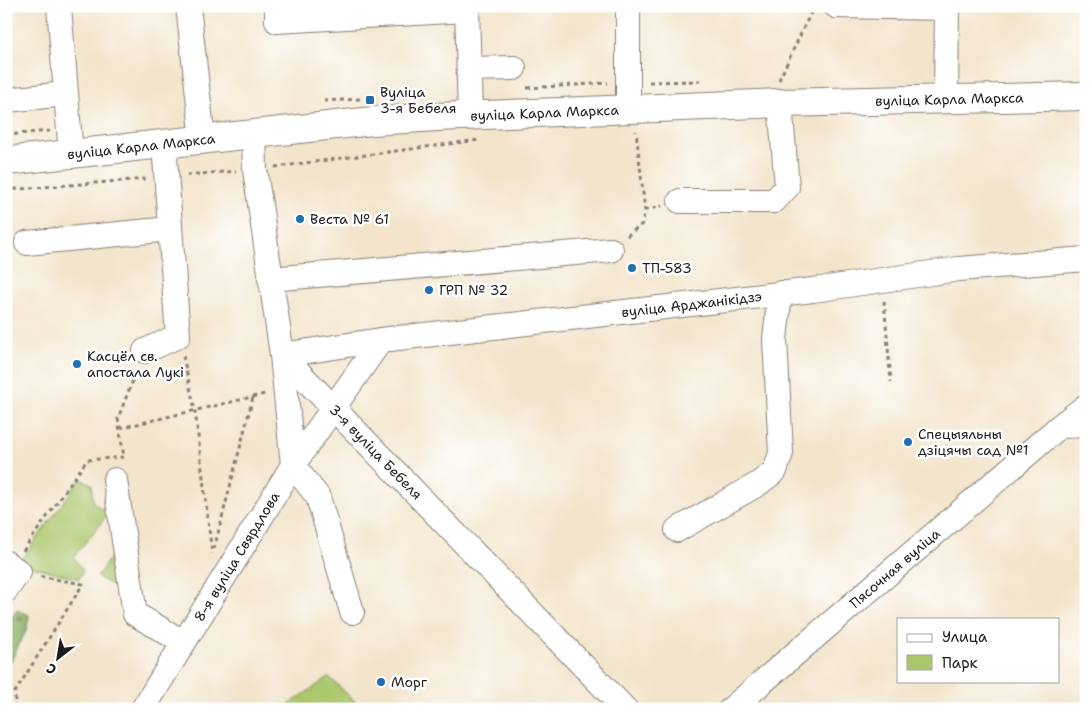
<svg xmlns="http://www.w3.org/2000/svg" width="1092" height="715" viewBox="0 0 1092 715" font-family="'Shantell Sans',sans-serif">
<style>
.green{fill:#abc76d;stroke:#647244}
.forest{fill:url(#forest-firs);stroke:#52643e}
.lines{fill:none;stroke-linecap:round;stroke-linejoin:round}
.minor-casing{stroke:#888074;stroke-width:26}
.major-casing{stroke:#888074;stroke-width:30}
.path{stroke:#888074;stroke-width:3;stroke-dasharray:4 4;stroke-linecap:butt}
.minor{stroke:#fff;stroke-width:24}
.major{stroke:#fff;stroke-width:28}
.poi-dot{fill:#1f6fb2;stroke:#fff;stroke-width:2}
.labels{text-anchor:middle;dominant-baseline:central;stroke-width:5;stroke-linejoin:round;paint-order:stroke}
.poi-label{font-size:14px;fill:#1c1c1c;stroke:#fff;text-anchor:start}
.street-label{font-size:14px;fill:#1c1c1c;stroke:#fff}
</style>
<defs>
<pattern id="forest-firs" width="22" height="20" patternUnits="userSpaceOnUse" patternTransform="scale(1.25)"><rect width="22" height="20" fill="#88ac60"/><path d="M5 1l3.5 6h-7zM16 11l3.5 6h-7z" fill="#6e8b4e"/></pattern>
</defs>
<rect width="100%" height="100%" fill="#fff"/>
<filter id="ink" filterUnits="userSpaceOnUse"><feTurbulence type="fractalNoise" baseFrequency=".02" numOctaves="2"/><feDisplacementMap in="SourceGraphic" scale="10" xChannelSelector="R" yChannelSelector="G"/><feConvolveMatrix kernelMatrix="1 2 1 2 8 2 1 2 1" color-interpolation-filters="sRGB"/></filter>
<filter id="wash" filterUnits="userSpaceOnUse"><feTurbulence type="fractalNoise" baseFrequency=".0096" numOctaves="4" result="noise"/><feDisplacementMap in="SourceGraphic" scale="20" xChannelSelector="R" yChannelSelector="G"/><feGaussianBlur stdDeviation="1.12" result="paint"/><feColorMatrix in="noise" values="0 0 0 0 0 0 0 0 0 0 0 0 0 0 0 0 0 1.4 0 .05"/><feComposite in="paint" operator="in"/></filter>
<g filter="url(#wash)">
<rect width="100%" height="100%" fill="#f3e5cc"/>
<path class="green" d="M80 479 92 484 93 502 108 514 74 557 83 571 79 579 27 565 22 559Z
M114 551 118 589 97 577Z
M329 677 363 709H282Z"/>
<path class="forest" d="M17 610 29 615 27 629 6 671V624Z"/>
</g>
<g filter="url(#ink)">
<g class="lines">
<defs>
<g id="minor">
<path d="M59 6 71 155"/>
<path d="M188 6 203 140"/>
<path d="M277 6V21L467 10"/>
<path d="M467 6 470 115"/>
<path d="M628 6V109"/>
<path d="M836 6 946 8"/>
<path d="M469 69 514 68"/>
<path d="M946 98 947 6"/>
<path d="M6 100 66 94"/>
<path id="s1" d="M254 134 255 170 282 355 625 709"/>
<path d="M680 201H774L787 187 780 103"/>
<path d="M27 243 170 229"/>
<path d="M270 279 611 250"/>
<path d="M145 351 178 336 164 144"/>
<path d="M1060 426 1086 406"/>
<path d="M115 480 135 614 183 642"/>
<path d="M677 530 758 484 775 471 781 453 775 339 780 293"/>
<path d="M6 563 19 572 6 590"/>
<path d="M352 612 318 497 293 465 282 355 381 340"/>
<path id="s2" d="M143 709 293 465 381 340 813 290 959 269 1086 259"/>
<path id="s3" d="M731 709 1060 426 1086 425"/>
</g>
<g id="major">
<path id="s4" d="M6 161 373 121 437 117 780 103 1086 96"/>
</g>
</defs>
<use href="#minor" class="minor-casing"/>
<use href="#major" class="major-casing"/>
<path class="path" d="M779 80 814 6
M649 82 700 81
M527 88 608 83
M324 101 360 99
M6 135 50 131
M275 167 479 140
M187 175 236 171
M6 190 146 179
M6 204 11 231
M645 210 662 206
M627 236 642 224 645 210 636 131
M884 301 891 382
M183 356 195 410 212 554
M120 428 265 394
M214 549 253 397
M23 551 87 460 124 457 118 418 137 370
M15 709V692L83 584 38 576"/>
<use href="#minor" class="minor"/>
<use href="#major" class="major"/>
</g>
</g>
<g class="poi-dot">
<rect x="365" y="95" width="10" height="10" rx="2.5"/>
<circle cx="300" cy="219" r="5"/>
<circle cx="632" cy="268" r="5"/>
<circle cx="429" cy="290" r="5"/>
<circle cx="77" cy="364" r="5"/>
<circle cx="908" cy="442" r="5"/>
<circle cx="381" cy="682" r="5"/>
</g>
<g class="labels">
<g class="poi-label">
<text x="380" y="92">Вуліца<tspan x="380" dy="16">3-я Бебеля</tspan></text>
<text x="310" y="219">Веста № 61</text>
<text x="642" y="268">ТП-583</text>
<text x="439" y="290">ГРП № 32</text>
<text x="87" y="356">Касцёл св.<tspan x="87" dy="16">апостала Лукі</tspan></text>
<text x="918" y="434">Спецыяльны<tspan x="918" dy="16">дзіцячы сад №1</tspan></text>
<text x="391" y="682">Морг</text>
</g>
<g class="street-label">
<text stroke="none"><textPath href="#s4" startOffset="946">вуліца Карла Маркса</textPath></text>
<text stroke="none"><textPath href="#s4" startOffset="541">вуліца Карла Маркса</textPath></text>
<text stroke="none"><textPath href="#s4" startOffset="136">вуліца Карла Маркса</textPath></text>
<text stroke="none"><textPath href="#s2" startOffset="752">вуліца Арджанікідзэ</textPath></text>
<text stroke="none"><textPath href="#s1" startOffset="358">3-я вуліца Бебеля</textPath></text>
<text stroke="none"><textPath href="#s2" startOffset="179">8-я вуліца Свярдлова</textPath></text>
<text stroke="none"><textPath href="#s3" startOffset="216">Пясочная вуліца</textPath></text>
</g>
</g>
<rect width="1092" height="715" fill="none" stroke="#fff" stroke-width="25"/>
<rect x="897" y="618" width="162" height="65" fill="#ffffff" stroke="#a4a4a4"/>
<rect x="907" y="634" width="25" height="8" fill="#ffffff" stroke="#a4a4a4"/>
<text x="942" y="642" font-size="15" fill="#1c1c1c">Улица</text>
<rect x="907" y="655" width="25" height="15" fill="#abc76d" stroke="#a4a4a4"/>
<text x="942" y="668" font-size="15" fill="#1c1c1c">Парк</text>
<g transform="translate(58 658) rotate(211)" stroke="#ffffff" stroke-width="4" paint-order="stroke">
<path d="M0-4L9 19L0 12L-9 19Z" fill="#1c1c1c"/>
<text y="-8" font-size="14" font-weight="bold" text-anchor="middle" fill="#1c1c1c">С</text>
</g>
</svg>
